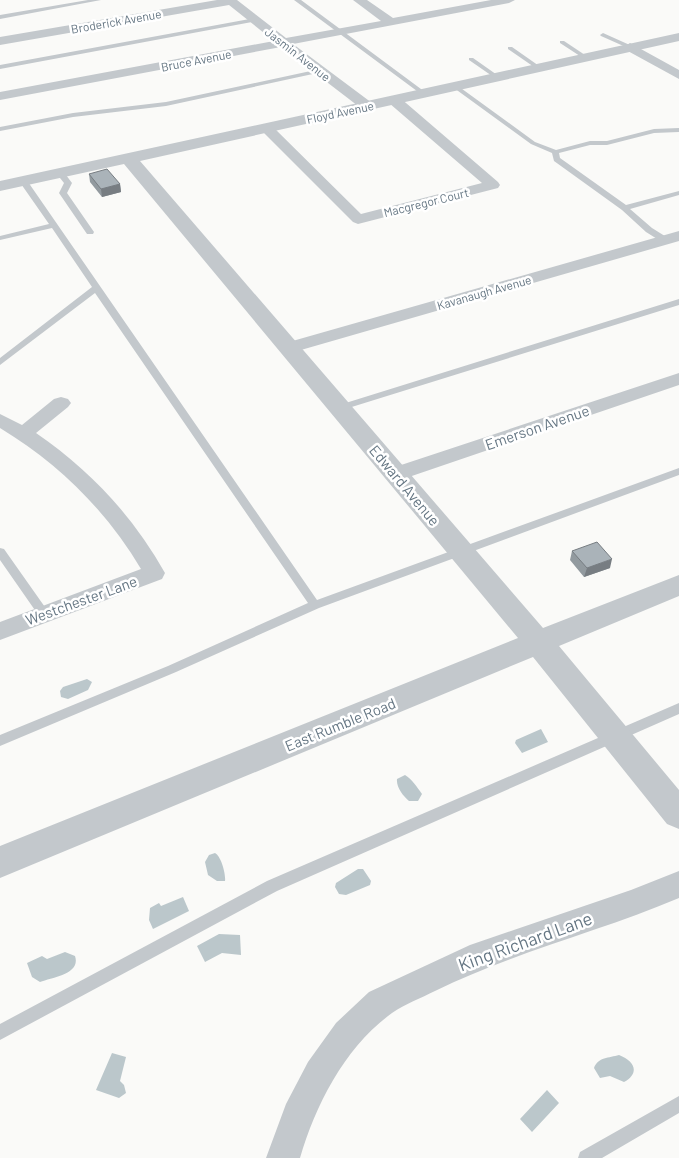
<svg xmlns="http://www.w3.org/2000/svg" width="679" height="1158" viewBox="0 0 679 1158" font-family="Barlow,sans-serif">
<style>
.water{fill:#bbc7cb}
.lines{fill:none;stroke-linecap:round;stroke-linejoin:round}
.service{fill:#c3c8cc;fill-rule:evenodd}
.minor{fill:#c3c8cc;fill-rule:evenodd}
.tertiary{fill:#c3c8cc;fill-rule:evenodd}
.wall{fill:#929a9f}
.shaded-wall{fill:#777d82}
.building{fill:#aab3b9;stroke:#777d82}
.labels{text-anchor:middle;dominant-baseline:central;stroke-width:5;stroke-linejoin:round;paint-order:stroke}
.far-street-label{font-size:12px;fill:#657683;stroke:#fff}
.street-label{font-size:15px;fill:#657683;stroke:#fff}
.near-street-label{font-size:18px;fill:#657683;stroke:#fff}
</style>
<rect width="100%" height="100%" fill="#fafaf8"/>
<path class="water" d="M87 679 92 682 88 690 68 699 61 697 60 691 63 687Z
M541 729 548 742 522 753 515 743 516 740Z
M405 775C412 779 417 787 422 794L418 801H409C403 796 396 787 397 779Z
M215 853C221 856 226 874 225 881H217L208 875 205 862 209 855Z
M358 869H363L371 881 370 885 346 895 339 894 335 887 336 883Z
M183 897 189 911 153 929 149 920 150 908 159 903 161 906Z
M219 934 240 935 241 955 222 953 205 962 197 946Z
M65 952 75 956C81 974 53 977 40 982L32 977 27 963 42 956 47 959Z
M112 1053 126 1057 120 1081 124 1085 126 1093 119 1098 96 1090Z
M619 1055C635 1061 640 1073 624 1082L610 1076 600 1078 594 1068C598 1057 609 1058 619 1055Z
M547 1090 559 1103 532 1132 520 1119Z"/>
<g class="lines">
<path class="service" d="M88 0H101L0 19V15Z
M294 0H301L425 92V94H421Z
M255 18 258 20 257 21 0 69V65Z
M603 33 632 46 633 47 628 48 601 36 600 35Z
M560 41H564L588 57 583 58 560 43Z
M508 47H512L542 68 537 69 508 49Z
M469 58H473L500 77 495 78 469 60Z
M320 69 323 71 322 72 166 106 73 117 0 131V127L73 113 166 102Z
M454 86H458L535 142 556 150 590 141H607L654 129 679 128V132L654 133 607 145H590L559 153 560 158 626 205 679 191V195L630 209 652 228 668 238V242H662L646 232 622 210 554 161 552 153 531 144 454 88Z
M57 171H63L72 183 67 193 94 232 93 234H87L59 193 64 183 56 173Z
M20 179H26L317 600 679 468V475L319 608 176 672 0 746V735L168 666 308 603 95 293 0 365V358L92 287 52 228 0 240V236L49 224 19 181Z
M679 299V305L342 410 339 411 334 408 336 406Z
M0 548 4 549 47 610 49 613 47 616H39L0 560Z
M679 703V714L277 891 0 1040V1024L267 881Z
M679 1096V1113L602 1158H578L580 1152Z"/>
<path class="minor" d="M217 0H237L286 38 381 21 353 0H367L393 18 491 0H515L509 3 293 44 372 103 374 106 372 109H362L281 47 0 100V92L274 41 229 5 0 45V37Z
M630 43 679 70V79L626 50 624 47Z
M394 96 399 97 498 182 500 185 498 188 358 224 353 222 259 128 266 124 271 125 361 214 482 183 389 103 387 100Z
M679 231V241L294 352 288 353 282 352 279 348 282 344Z
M679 373V385L403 479 396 481 389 479 386 474 389 469Z
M61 397 68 399 71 403 68 407 36 433C90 470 133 516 165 573L162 579 0 640V622L141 569C106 510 58 463 0 428V414L22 425 54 399Z
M679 871V898C599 932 514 952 435 991 421 998 405 1004 392 1013 345 1047 316 1104 300 1158H266L286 1104 308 1062 336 1023 369 992 470 945 631 890Z"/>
<path class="tertiary" d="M679 33V41L140 161 543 628 679 575V596L559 646 679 790V829L667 824 533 657 0 878V846L518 638 124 164 0 191V181Z"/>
</g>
<path class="wall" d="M89 174 120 184 121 192 102 197 90 182Z
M572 551 610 568 584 577 570 560Z"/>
<path class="shaded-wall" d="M120 184 121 192 102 197 101 189Z
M612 559 610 568 584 577 587 568Z"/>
<path class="building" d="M107 169 120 184 101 189 89 174Z
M597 542 612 559 587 568 572 551Z"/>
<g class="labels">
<g class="far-street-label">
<text transform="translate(116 21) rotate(-10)">Broderick Avenue</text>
<text transform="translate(298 54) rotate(38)">Jasmin Avenue</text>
<text transform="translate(196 60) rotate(-11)">Bruce Avenue</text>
<text transform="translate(340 112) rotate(-12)">Floyd Avenue</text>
<text transform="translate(426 202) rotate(-14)">Macgregor Court</text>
<text transform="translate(484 292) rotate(-16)">Kavanaugh Avenue</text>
</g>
<g class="street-label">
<text transform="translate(537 427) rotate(-19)">Emerson Avenue</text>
<text transform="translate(405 485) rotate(50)">Edward Avenue</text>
<text transform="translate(81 600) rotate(-20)">Westchester Lane</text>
<text transform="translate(340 724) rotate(-22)">East Rumble Road</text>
</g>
<g class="near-street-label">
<text transform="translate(525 941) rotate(-20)">King Richard Lane</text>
</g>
</g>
</svg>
